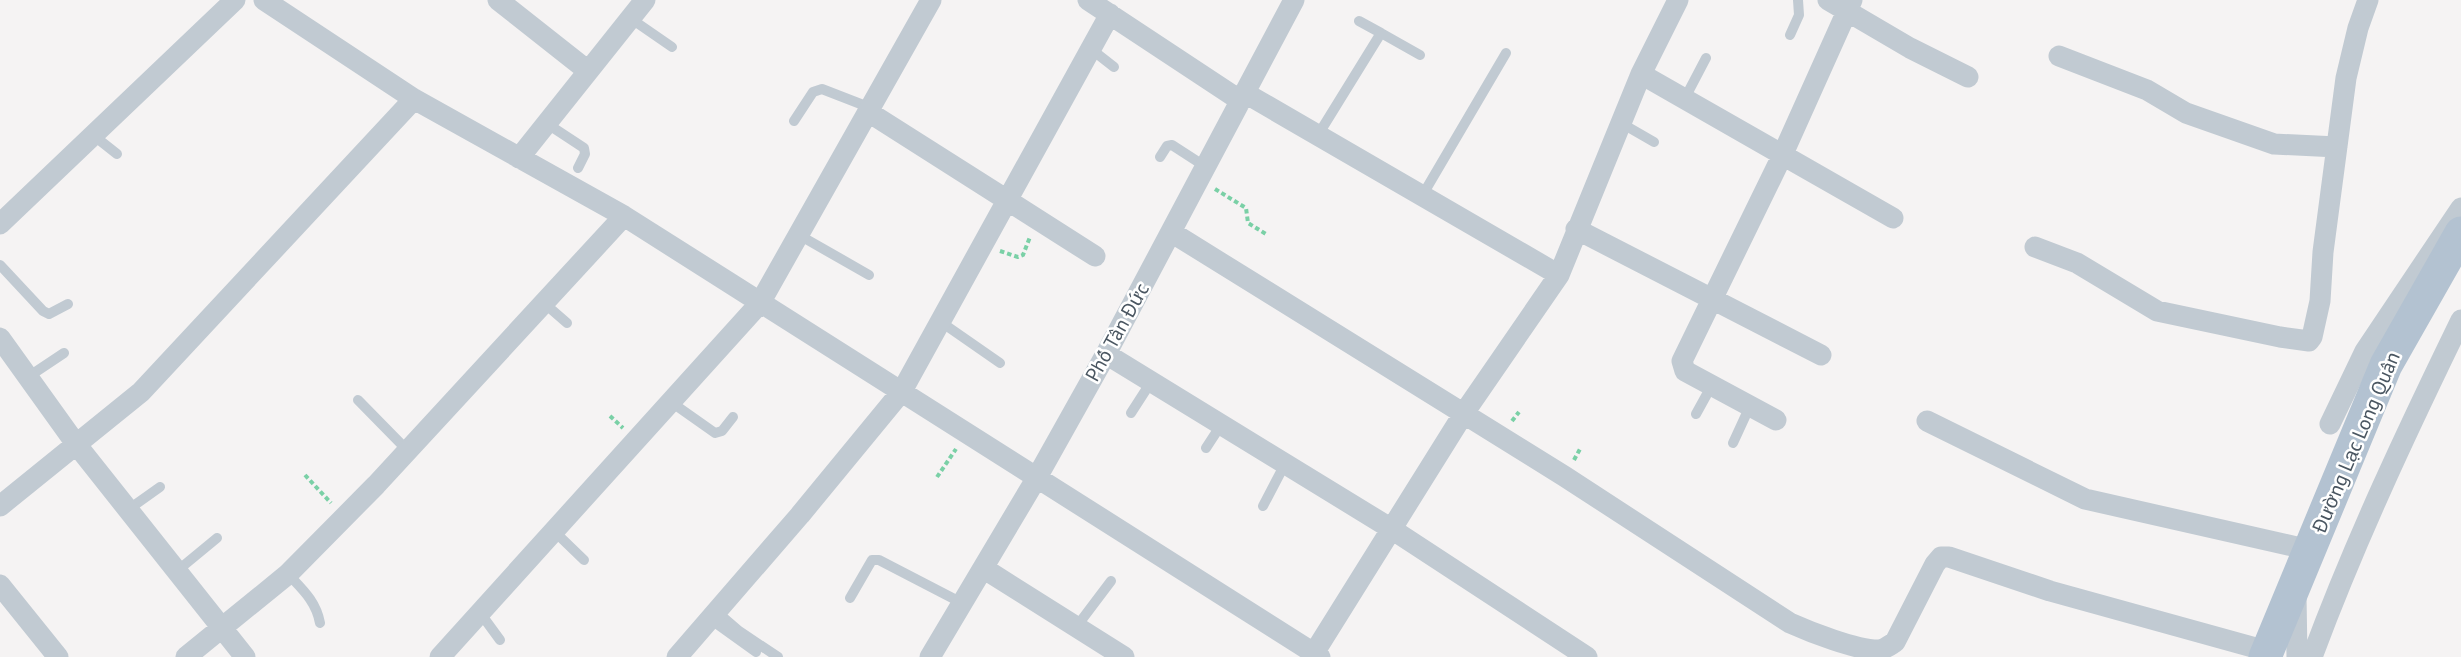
<svg xmlns="http://www.w3.org/2000/svg" width="2461" height="657" viewBox="0 0 2461 657" font-family="'PT Sans',sans-serif">
<style>
.lines{fill:none;stroke-linecap:round;stroke-linejoin:round}
.path{stroke:#7ad0a6;stroke-width:4;stroke-dasharray:4.5 3;stroke-linecap:butt}
.service{stroke:#c1cad2;stroke-width:10}
.minor{stroke:#c1cad2;stroke-width:21}
.primary{stroke:#b3c2d1;stroke-width:33}
.labels{text-anchor:middle;dominant-baseline:central;stroke-width:5;stroke-linejoin:round;paint-order:stroke}
.street-label{font-size:20px;fill:#4a5661;stroke:#fff}
</style>
<rect width="100%" height="100%" fill="#f5f3f3"/>
<g class="lines">
<path class="path" d="M1215 189 1246 208 1248 223 1266 234
M1000 251 1018 257 1023 255 1030 237
M610 416 623 428
M1512 421 1519 412
M1574 460 1580 449
M305 475 331 503
M937 477 956 449"/>
<path class="service" d="M630 18 672 47
M1359 21 1381 33
M1790 35 1799 15 1798 0
M1091 49 1114 67
M1684 100 1706 58
M794 121 813 92 822 89 871 108
M546 123 584 148 585 154 578 168
M1621 123 1654 142
M93 135 117 154
M1318 135 1381 33 1420 55
M1160 157 1167 146 1172 145 1206 167
M1422 196 1506 53
M799 235 869 275
M0 265 43 311 49 314 68 304
M544 303 567 323
M941 322 1000 363
M28 377 64 353
M358 400 408 451
M671 402 715 433 722 431 733 417
M1131 413 1151 382
M1696 414 1712 385
M1733 443 1750 406
M1206 448 1221 425
M1263 506 1285 464
M129 509 160 487
M555 532 584 560
M177 571 217 538
M288 574C302 589 316 601 320 623
M850 598 872 560H879L962 603
M717 612 739 631 778 657
M481 614 500 640
M710 619 756 652
M1077 626 1111 581"/>
<path class="minor" d="M264 0 414 99 624 216 1320 657
M498 0 588 71
M1088 0 1241 101
M1828 0 1910 48 1968 77
M2059 56 2147 90 2186 113 2274 144 2337 147
M1641 74 1893 218
M1245 93 1559 275
M870 113 1095 256
M519 158 645 0
M0 224 235 0
M1576 229 1821 355
M1171 232 1564 476 1790 623C1810 632 1856 650 1878 650 1884 650 1890 645 1895 642L1935 564 1941 557H1949L2050 591 2267 651
M2035 247 2077 263 2157 311 2280 337 2309 341 2312 337 2320 301 2323 252 2346 78 2358 28 2368 0
M0 338 76 444 245 657
M1106 354 1390 528 1587 657
M1776 420 1685 371 1682 361 1782 156 1852 0
M1927 421 2085 499 2310 550
M2330 424 2365 351 2461 208
M0 506 141 392 414 99
M983 568 1124 657
M0 585 58 657
M2296 595 2297 657
M1314 653 1464 413 1559 275 1641 74 1678 0
M186 657 288 574 376 485 624 216
M440 657 760 303 931 0
M677 657 800 515 902 391 1110 14
M930 657 1036 479 1106 354 1294 0
M2312 657C2355 541 2407 431 2461 320"/>
<path class="primary" d="M2265 657 2386 365 2461 233"/>
</g>
<g class="labels">
<g class="street-label">
<text transform="translate(1117 332) rotate(-61)">Phố Tân Đức</text>
<text transform="translate(2356 442) rotate(-67)">Đường Lạc Long Quân</text>
</g>
</g>
</svg>
